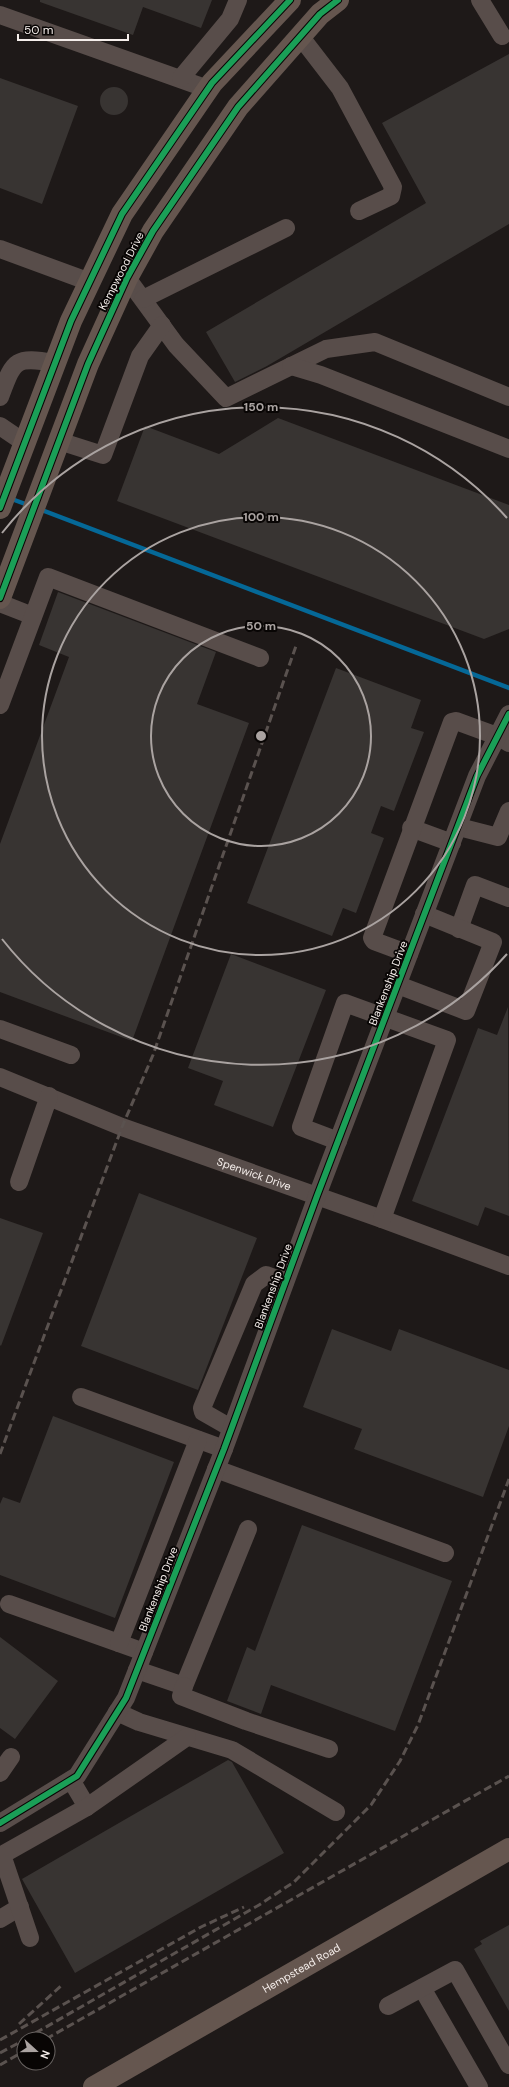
<svg xmlns="http://www.w3.org/2000/svg" width="509" height="2087" viewBox="0 0 509 2087" font-family="'DM Sans',sans-serif">
<style>
.lines{fill:none;stroke-linecap:round;stroke-linejoin:round}
.stream{stroke:#056897;stroke-width:4.5}
.building{fill:#383432}
.minor{stroke:#584d4a;stroke-width:18}
.major{stroke:#65564f;stroke-width:22}
.rail{stroke:#5a524f;stroke-width:3;stroke-dasharray:8 4;stroke-linecap:butt}
.cycleway-casing{stroke:#080504;stroke-width:8}
.cycleway{stroke:#1a9f57;stroke-width:6}
.ring{fill:none;stroke:#aaa3a1;stroke-width:2}
.labels{text-anchor:middle;dominant-baseline:central;stroke-width:4;stroke-linejoin:round;paint-order:stroke}
.street-label{font-size:11px;fill:#f5eeeb;stroke:#080504}
.centre{fill:#aaa3a1;stroke:#080504;stroke-width:2}
.ring-label{font-size:12px;text-anchor:middle;font-weight:bold;fill:#aaa3a1;stroke:#080504;stroke-width:4;stroke-linejoin:round;paint-order:stroke}
</style>
<rect width="100%" height="100%" fill="#1e1918"/>
<g class="lines">
<path class="stream" d="M9 498 28 505
M39 509 509 688"/>
</g>
<path class="building" d="M40 0H212L201 28 143 7 133 35 40 2Z
M509 54V224L267 366 235 382 206 332 426 203 382 123Z
M0 78 78 106 42 204 0 188Z
M100 101a14 14 0 1 1 28 0a14 14 0 1 1-28 0Z
M278 418 509 505V629L484 639 117 501 145 426 219 454Z
M58 592 216 652 197 704 249 723 132 1041 0 992V844L69 657 39 645Z
M336 668 421 700 411 728 424 732 394 811 381 806 371 833 384 838 356 913 343 908 332 936 247 903Z
M231 954 326 990 273 1127 214 1105 223 1081 188 1068Z
M508 1007 509 1216 485 1207 478 1226 412 1201 478 1028 497 1035Z
M139 1193 257 1238 198 1390 81 1346Z
M0 1218 43 1233 1 1346 0 1345Z
M332 1329 391 1351 399 1329 509 1370V1426L483 1497 354 1449 362 1429 303 1407Z
M53 1416 174 1462 115 1618 0 1575V1504L3 1497 20 1503Z
M302 1525 452 1581 395 1731 271 1685 261 1714 227 1701 247 1647 255 1651Z
M0 1637 58 1681 15 1739 0 1728Z
M228 1760 232 1762 284 1853 75 1973 22 1879Z
M509 1925V2011L474 1949 482 1944 480 1941Z"/>
<g class="lines">
<g class="minor">
<path d="M480 0 502 36"/>
<path d="M0 15 208 89"/>
<path d="M300 36 340 88 393 187 391 196 359 211"/>
<path d="M181 78 230 19 238 0"/>
<path d="M0 249 90 282"/>
<path d="M127 278 176 345 226 398 326 349 375 342 509 397"/>
<path d="M143 299 286 228"/>
<path d="M291 366 321 375 509 449"/>
<path d="M0 397C14 360 14 356 55 363"/>
<path d="M0 426 25 443"/>
<path d="M59 441 103 455 140 356 162 325"/>
<path d="M0 603 33 616"/>
<path d="M0 705 48 577 260 658"/>
<path d="M459 827 498 837 509 811"/>
<path d="M411 828 452 843"/>
<path d="M459 929 475 885 509 898"/>
<path d="M409 954 374 941 372 938 452 722 456 721 497 736 509 743"/>
<path d="M398 985 466 1011 493 942 424 914"/>
<path d="M0 1029 71 1055"/>
<path id="s1" d="M0 1077 122 1127 382 1219 509 1266"/>
<path d="M338 1141 301 1127 345 1003 447 1040 382 1219"/>
<path d="M19 1182 49 1096"/>
<path d="M81 1397 224 1449"/>
<path d="M231 1428 203 1412 202 1408 254 1284 266 1275 285 1282"/>
<path d="M216 1469 445 1553"/>
<path d="M9 1604 144 1652"/>
<path d="M119 1643 198 1440"/>
<path d="M137 1670 184 1686 248 1529"/>
<path d="M184 1686 181 1696 246 1721 329 1749"/>
<path d="M117 1712 139 1722 232 1750 336 1812"/>
<path d="M0 1773 11 1757"/>
<path d="M71 1780 87 1807"/>
<path d="M0 1823 77 1776 126 1698 224 1449 317 1196 477 776 509 714"/>
<path d="M0 1919 20 1907"/>
<path d="M30 1938 2 1855 87 1807 187 1737"/>
<path d="M422 1988 479 2087"/>
<path d="M388 2006 455 1970 509 2065"/>
</g>
<g class="major">
<path d="M0 508 71 321 122 214 212 83 290 0"/>
<path d="M0 598 88 364 127 278 153 231 238 107 320 14 338 0"/>
<path id="s2" d="M94 2087 509 1849"/>
</g>
<path class="rail" d="M0 1454 122 1127 153 1055 297 643
M19 2024 62 1985
M25 2039 259 1905 294 1882 371 1805 400 1761 418 1725 509 1479
M46 2039 509 1776
M0 2040 201 1927 244 1907
M0 2053 24 2040
M0 2065 24 2051"/>
<defs>
<path id="cycleway" d="M0 508 71 321 122 214 212 83 290 0
M0 598 88 364 127 278 153 231 238 107 320 14 338 0
M0 1823 77 1776 126 1698 224 1449 317 1196 477 776 509 714"/>
</defs>
<use href="#cycleway" class="cycleway-casing"/>
<use href="#cycleway" class="cycleway"/>
</g>
<g class="ring">
<circle cx="261" cy="736" r="110"/>
<circle cx="261" cy="736" r="219"/>
<path d="M507 954A329 329 0 0 1 2 939M2 533A329 329 0 0 1 507 518"/>
</g>
<g class="labels">
<g class="street-label">
<text transform="translate(121 271) rotate(-63)">Kempwood Drive</text>
<text transform="translate(388 983) rotate(-69)">Blankenship Drive</text>
<text stroke="none"><textPath href="#s1" startOffset="272">Spenwick Drive</textPath></text>
<text transform="translate(273 1286) rotate(-70)">Blankenship Drive</text>
<text transform="translate(158 1589) rotate(-69)">Blankenship Drive</text>
<text stroke="none"><textPath href="#s2" startOffset="239">Hempstead Road</textPath></text>
</g>
</g>
<circle cx="261" cy="736" r="6" class="centre"/>
<g class="ring-label">
<text x="261" y="411">150 m</text>
<text x="261" y="521">100 m</text>
<text x="261" y="630">50 m</text>
</g>
<g transform="translate(36 2051) rotate(111)"><circle r="19" fill="#080504" stroke="#676260"/>
<path d="M0-3L7 15L0 10L-7 15Z" fill="#aaa3a1"/>
<text y="-6" font-size="11" font-weight="bold" text-anchor="middle" fill="#f5eeeb">N</text>
</g>
<path d="M18 34v6h110v-6" fill="none" stroke="#f5eeeb" stroke-width="2"/>
<text x="24" y="34" font-size="12" fill="#f5eeeb" stroke="#080504" stroke-width="3" paint-order="stroke">50 m</text>
</svg>
